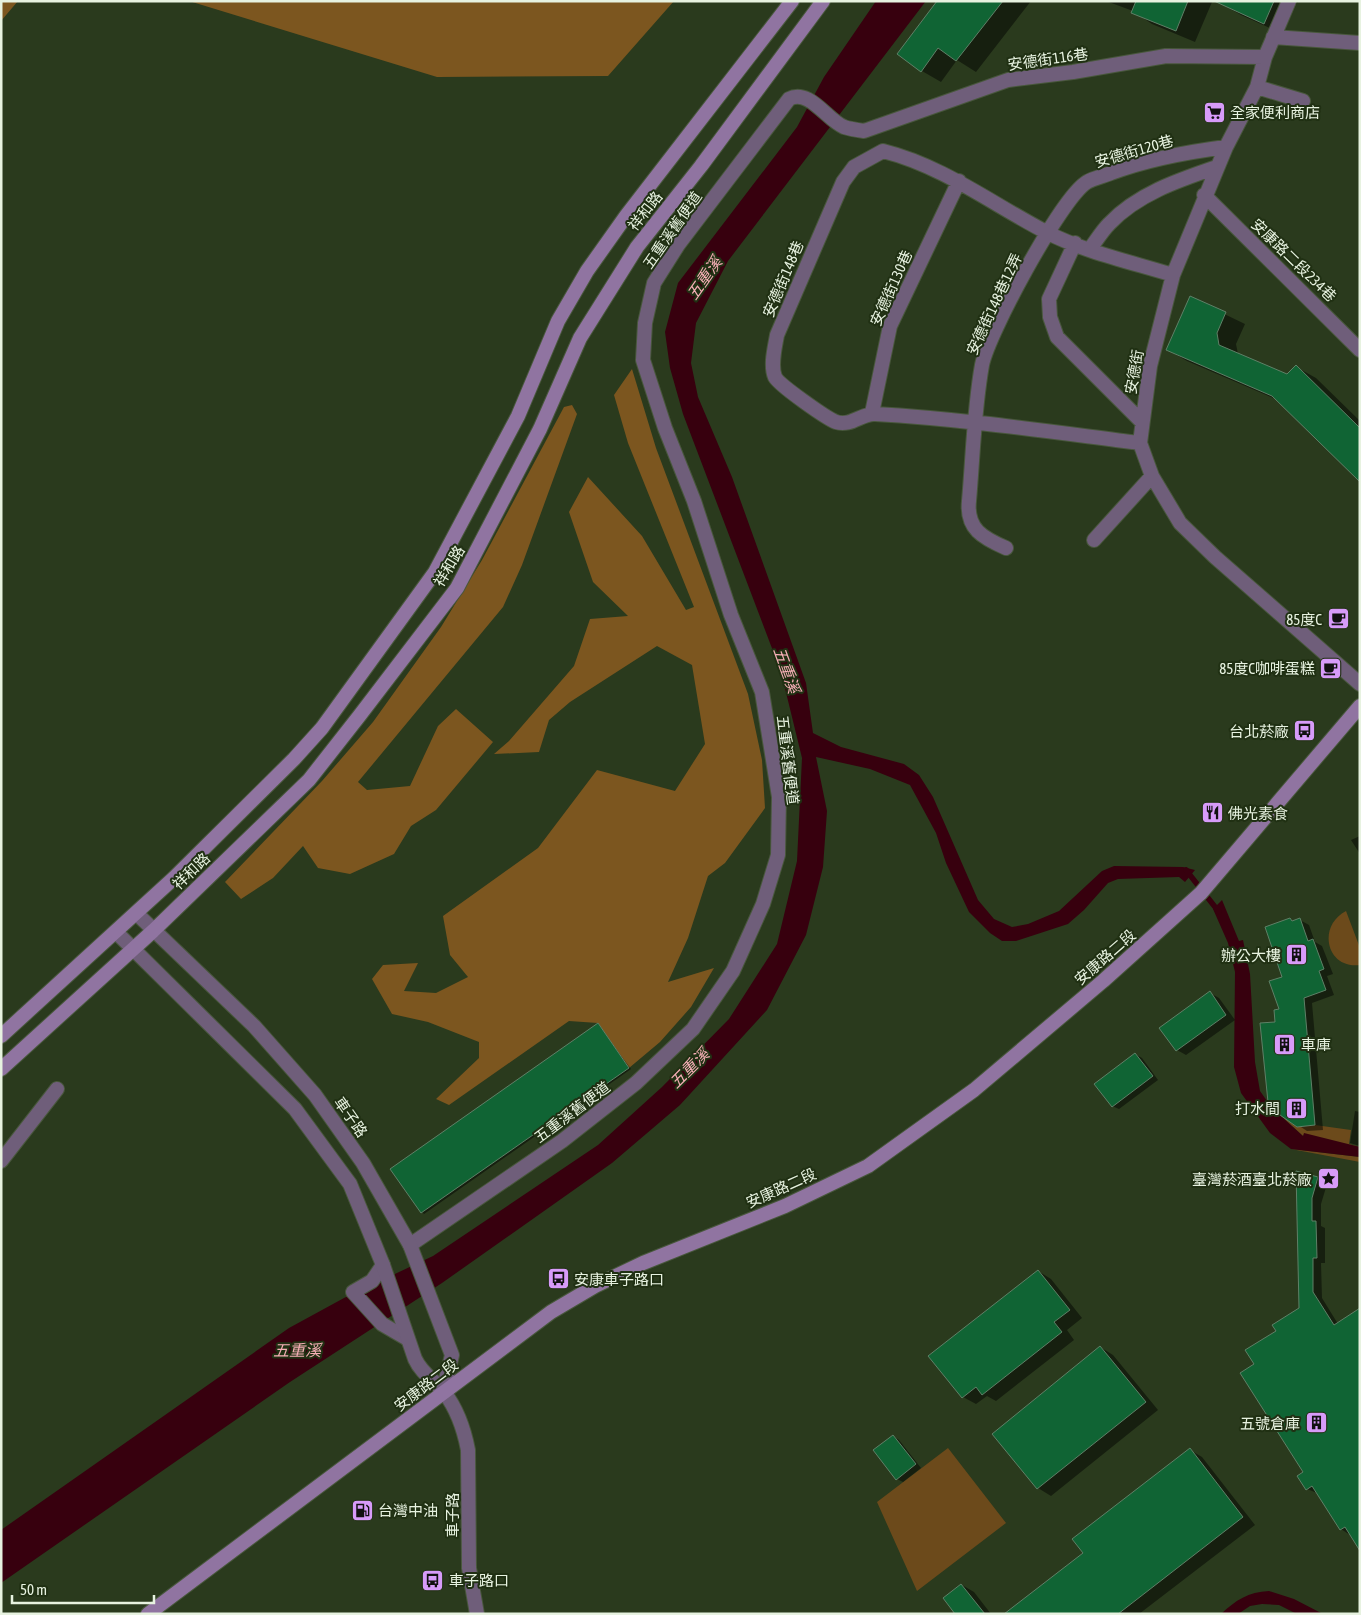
<svg xmlns="http://www.w3.org/2000/svg" width="1361" height="1615" viewBox="0 0 1361 1615" font-family="'Asap Condensed','Noto Sans TC',sans-serif">
<style>
.green{fill:#6c4a1b}
.forest{fill:#7c561f}
.water{fill:#37000e}
.shadow{fill:#0007}
.lines{fill:none;stroke-linecap:round;stroke-linejoin:round}
.stream{stroke:#37000e;stroke-width:5.5}
.building{fill:#106434;stroke:#5f8067}
.minor-casing{stroke:#48573c;stroke-width:16}
.tertiary-casing{stroke:#48573c;stroke-width:16}
.secondary-casing{stroke:#48573c;stroke-width:16}
.minor{stroke:#6f5e7a;stroke-width:14}
.tertiary{stroke:#6f5e7a;stroke-width:14}
.secondary{stroke:#9074a1;stroke-width:14}
.labels{text-anchor:middle;dominant-baseline:central;stroke-width:4;stroke-linejoin:round;paint-order:stroke}
.street-label{font-size:15px;fill:#e7f2e0;stroke:#203013}
.poi-label{font-size:15px;fill:#e7f2e0;stroke:#203013;text-anchor:end}
.water-label{font-size:16px;font-style:italic;fill:#f6afb6;stroke:#203013}
</style>
<rect width="100%" height="100%" fill="#2a3a1d"/>
<path class="green" d="M1346 911 1360 948V965C1326 969 1317 926 1346 911Z
M1280 1115 1297 1127 1315 1125 1351 1130 1349 1144 1360 1147 1303 1136Z
M1291 1149 1360 1157V1162Z
M948 1448 1006 1523 917 1591 877 1502Z"/>
<path class="forest" d="M1 1H18L1 21Z
M189 1H674L608 76 437 77Z
M632 369 656 448 748 694 762 760 765 808 725 863 708 876 688 938 668 982 714 968 691 1007 660 1042 629 1068 598 1023 569 1021 449 1105 436 1099 479 1058V1042L428 1022 392 1014 372 979 383 965 418 963 404 991 436 993 468 977 450 955 443 916 538 848 597 770 675 791 705 744 692 665 657 646 570 702 549 720 539 752 494 754 509 741 574 666 590 619 628 616 593 582 569 512 588 477 642 536 686 610 694 607 628 443 614 395Z
M572 405 577 414 522 565 503 607 358 782 367 790 410 786 438 726 456 709 493 742 436 810 411 826 394 854 350 874 318 868 303 846 273 878 241 899 225 882 322 781 373 722 441 627 482 560 564 407Z"/>
<path class="water" d="M876 1H926L728 261 696 323 691 363 698 397 732 477 806 683 813 733 841 747 904 764 919 775 933 797 978 900 994 919 1012 927 1028 924 1059 911 1102 871 1114 866 1183 867 1195 870 1185 882 1179 877 1118 879 1108 883 1084 910 1068 924 1016 941H1002L990 933 969 912 946 863 936 833 910 785 870 769 816 757 827 811 823 867 806 935 767 1010 680 1105 612 1163 442 1283 290 1382 1 1583V1530L289 1328 344 1298 433 1256 598 1145 662 1087 729 1019 777 944 797 861 802 758 781 672 683 414 670 368 665 332 678 283 797 127 824 77Z
M1222 900 1239 941 1243 940 1250 974 1255 1062 1260 1091 1272 1108 1303 1136 1304 1133 1360 1147V1157L1291 1149 1270 1133 1241 1093 1234 1067 1235 972 1228 943 1213 909Z
M1269 1591 1294 1599 1323 1614H1297L1279 1605 1262 1604 1250 1606 1238 1614H1221C1236 1600 1248 1592 1269 1591Z"/>
<path class="shadow" d="M940 1H1031L976 72 957 60 941 82 922 71Z
M1106 1H1210L1212 2 1195 42 1152 24 1133 11Z
M1223 1H1298L1283 34 1241 15 1222 4Z
M1191 298 1245 324 1236 344 1238 354 1287 376 1296 367 1316 378 1360 421V480L1278 400 1187 361 1168 350Z
M1360 836V854L1351 840Z
M1290 919 1295 922 1300 920 1309 925 1315 942 1322 946 1333 974 1327 976 1334 995 1312 1003 1323 1130 1307 1131 1298 1125 1280 1106 1269 1101 1277 1023 1281 1010Z
M1210 993 1219 998 1235 1020 1186 1055 1177 1050Z
M598 1025 631 1069 424 1214 422 1212Z
M1135 1054 1142 1058 1158 1080 1119 1109 1112 1106Z
M1355 1111 1360 1112V1146L1350 1143Z
M1298 1173 1327 1184 1321 1204V1226L1325 1228V1263H1321L1322 1298 1338 1324 1350 1535 1341 1529 1317 1493 1307 1489 1304 1472 1256 1365 1278 1331 1300 1308Z
M1038 1271 1051 1279 1082 1318 1067 1330 1074 1340 996 1401 987 1396 976 1404 963 1397Z
M1100 1347 1113 1355 1158 1410 1051 1496 1038 1488 993 1434Z
M893 1436 899 1440 921 1468 903 1482 897 1479Z
M1190 1450 1202 1457 1255 1525 1139 1614H1006L1084 1553Z
M962 1585 974 1592 991 1614H957Z"/>
<g class="lines">
<path class="stream" d="M1186 870 1219 912"/>
</g>
<path class="building" d="M937 1H1003L956 61 938 48 921 72 897 54Z
M1136 1H1188L1176 31 1131 13Z
M1214 1H1274L1264 24Z
M1190 296 1226 312 1217 333 1219 345 1287 374 1296 365 1360 428V482L1272 396 1166 350Z
M1290 918 1292 921 1300 918 1308 941 1313 939 1324 969 1319 971 1326 990 1304 998 1315 1125 1297 1127 1280 1115 1279 1101 1268 1102 1260 1023 1275 1022 1274 1010 1279 1009 1269 981 1282 977 1265 927Z
M1210 991 1226 1015 1176 1051 1159 1028Z
M598 1023 629 1068 421 1213 390 1169Z
M1135 1053 1153 1076 1112 1107 1094 1084Z
M1296 1171 1318 1177 1312 1198V1221H1316L1317 1258H1313V1292L1334 1325 1360 1308V1551L1345 1527 1340 1530 1312 1486 1306 1490 1297 1476 1303 1472 1240 1373 1254 1364 1245 1350 1276 1331 1272 1325 1299 1308Z
M1038 1270 1070 1310 1054 1322 1062 1332 982 1395 976 1387 962 1398 928 1356Z
M1100 1346 1146 1402 1037 1489 992 1434Z
M893 1435 916 1464 896 1480 873 1450Z
M1190 1448 1243 1517 1118 1614H1004L1083 1553 1072 1539Z
M961 1584 985 1614H955L943 1598Z"/>
<g class="lines">
<defs>
<path id="minor" d="M1289 1 1265 57 1257 87 1226 147 1173 275 1150 366 1140 443 1152 476 1180 523 1215 557 1360 684
M1273 37 1360 43
M1257 87 1303 101
M1204 195 1360 350
M1075 243 1049 299 1050 317 1057 337 1142 422
M1090 249C1096 241 1102 231 1109 224 1137 194 1179 180 1217 167
M872 413 890 326 959 181
M1140 443C1052 432 964 419 875 414 862 413 851 427 836 422 826 418 779 385 775 377 770 365 775 347 777 335L843 182 854 167 883 151C943 166 992 204 1046 232 1085 252 1131 262 1173 275
M1094 540 1152 476
M1006 548C983 538 966 529 969 501 973 456 974 409 982 365 988 334 1061 198 1087 182 1094 178 1104 176 1111 173 1148 159 1187 152 1226 147
M1 1161 57 1089
M410 1245 562 1141 636 1083 693 1029 733 971 763 904 778 855 779 797 762 692 731 615 694 501 665 428 643 360 645 323 654 283 678 245 789 99C809 88 827 120 844 127 850 129 857 130 864 131L1008 80 1073 72 1166 56 1265 57
M383 1265 372 1281 353 1292 382 1324 406 1338"/>
<path id="tertiary" d="M136 913 254 1026 315 1095 363 1163 410 1245 452 1355 443 1392
M116 932 295 1109 350 1184 383 1265 415 1359C422 1374 434 1380 444 1392 457 1409 464 1429 468 1450L469 1568 477 1614"/>
<path id="secondary" d="M1 1036 174 878 294 759 322 728 435 572 518 416 558 321 587 271 626 216 792 1
M1 1069 153 931 309 780 360 715 457 588 540 429 580 338 637 247 701 166 823 1
M148 1614 551 1312 595 1286 643 1263 785 1206 868 1166 974 1090 1103 981 1201 893 1360 706"/>
</defs>
<use href="#minor" class="minor-casing"/>
<use href="#tertiary" class="tertiary-casing"/>
<use href="#secondary" class="secondary-casing"/>
<use href="#minor" class="minor"/>
<use href="#tertiary" class="tertiary"/>
<use href="#secondary" class="secondary"/>
</g>
<defs>
<symbol id="supermarket-square" viewBox="-11 -11 22 22"><rect x="-9" y="-9" width="18" height="18" rx="4" fill="#d79bf9" stroke="#203013"/><path d="M-6-5.5h2.5l.6 2H6L4.5 2H-2.5L-4.4-4H-6ZM-1.5 3.2a1.3 1.3 0 1 0 .1 0ZM3 3.2a1.3 1.3 0 1 0 .1 0Z" fill="#111"/></symbol>
<symbol id="cafe-square" viewBox="-11 -11 22 22"><rect x="-9" y="-9" width="18" height="18" rx="4" fill="#d79bf9" stroke="#203013"/><path d="M-5.5-4.5H6V0H3Q3 3.5 0 3.5H-2.5Q-5.5 3.5-5.5 0ZM3-3.2v2h1.7v-2ZM-6 4.5H4V6H-6Z" fill="#111"/></symbol>
<symbol id="bus-square" viewBox="-11 -11 22 22"><rect x="-9" y="-9" width="18" height="18" rx="4" fill="#d79bf9" stroke="#203013"/><path d="M-5-6H5V4H4V6H2V4H-2V6H-4V4H-5ZM-3.5-4V0h7V-4ZM-3.5 1.2v1.5H-2V1.2ZM2 1.2v1.5H3.5V1.2Z" fill="#111"/></symbol>
<symbol id="restaurant-square" viewBox="-11 -11 22 22"><rect x="-9" y="-9" width="18" height="18" rx="4" fill="#d79bf9" stroke="#203013"/><path d="M-5-6h1v4h1v-4h1v4h1v-4h1v5L-1.5 .5V6h-2V.5L-5-1ZM5-6V6H3V1.5H1.5Q1.5-4 5-6Z" fill="#111"/></symbol>
<symbol id="building-square" viewBox="-11 -11 22 22"><rect x="-9" y="-9" width="18" height="18" rx="4" fill="#d79bf9" stroke="#203013"/><path d="M-4-6H4V6H1V3H-1V6H-4ZM-2.5-4.3h1.7v1.8h-1.7ZM.8-4.3h1.7v1.8H.8ZM-2.5-1h1.7V.8h-1.7ZM.8-1h1.7V.8H.8Z" fill="#111"/></symbol>
<symbol id="sight-square" viewBox="-11 -11 22 22"><rect x="-9" y="-9" width="18" height="18" rx="4" fill="#d79bf9" stroke="#203013"/><path d="M0-6L1.8-2.2L6-1.7L2.9 1.2L3.7 5.4L0 3.3L-3.7 5.4L-2.9 1.2L-6-1.7L-1.8-2.2Z" fill="#111"/></symbol>
<symbol id="fuel-square" viewBox="-11 -11 22 22"><rect x="-9" y="-9" width="18" height="18" rx="4" fill="#d79bf9" stroke="#203013"/><path d="M-5.5-6h7V0h2V4h1.3V-2.5L3-4.5l.8-.8L6-3V5H2.5V1h-1V6h-7ZM-4.2-4.7v3.2H.2V-4.7Z" fill="#111"/></symbol>
</defs>
<g fill-rule="evenodd">
<use href="#supermarket-square" x="1202" y="100" width="25" height="25"/>
<use href="#cafe-square" x="1326" y="606" width="25" height="25"/>
<use href="#cafe-square" x="1318" y="656" width="25" height="25"/>
<use href="#bus-square" x="1292" y="718" width="25" height="25"/>
<use href="#restaurant-square" x="1200" y="800" width="25" height="25"/>
<use href="#building-square" x="1284" y="942" width="25" height="25"/>
<use href="#building-square" x="1272" y="1032" width="25" height="25"/>
<use href="#building-square" x="1284" y="1096" width="25" height="25"/>
<use href="#sight-square" x="1316" y="1166" width="25" height="25"/>
<use href="#bus-square" x="546" y="1266" width="25" height="25"/>
<use href="#building-square" x="1304" y="1410" width="25" height="25"/>
<use href="#fuel-square" x="350" y="1498" width="25" height="25"/>
<use href="#bus-square" x="420" y="1568" width="25" height="25"/>
</g>
<g class="labels">
<g class="street-label">
<text transform="translate(1048 59) rotate(-8)">安德街116巷</text>
<text transform="translate(1134 151) rotate(-16)">安德街120巷</text>
<text transform="translate(645 211) rotate(-52)">祥和路</text>
<text transform="translate(672 230) rotate(-55)">五重溪舊便道</text>
<text transform="translate(1294 260) rotate(44)">安康路二段234巷</text>
<text transform="translate(783 279) rotate(-67)">安德街148巷</text>
<text transform="translate(891 288) rotate(-66)">安德街130巷</text>
<text transform="translate(994 304) rotate(-65)">安德街148巷12弄</text>
<text transform="translate(1134 372) rotate(-80)">安德街</text>
<text transform="translate(449 566) rotate(-59)">祥和路</text>
<text transform="translate(788 760) rotate(83)">五重溪舊便道</text>
<text transform="translate(191 871) rotate(-44)">祥和路</text>
<text transform="translate(1105 957) rotate(-41)">安康路二段</text>
<text transform="translate(572 1112) rotate(-37)">五重溪舊便道</text>
<text transform="translate(351 1117) rotate(55)">車子路</text>
<text transform="translate(781 1188) rotate(-24)">安康路二段</text>
<text transform="translate(426 1385) rotate(-37)">安康路二段</text>
<text transform="translate(452 1515) rotate(-90)">車子路</text>
</g>
<g class="poi-label">
<text x="1230" y="112" text-anchor="start">全家便利商店</text>
<text x="1322" y="619">85度C</text>
<text x="1315" y="668">85度C咖啡蛋糕</text>
<text x="1289" y="731">台北菸廠</text>
<text x="1228" y="813" text-anchor="start">佛光素食</text>
<text x="1281" y="955">辦公大樓</text>
<text x="1301" y="1044" text-anchor="start">車庫</text>
<text x="1280" y="1108">打水間</text>
<text x="1312" y="1179">臺灣菸酒臺北菸廠</text>
<text x="574" y="1279" text-anchor="start">安康車子路口</text>
<text x="1300" y="1423">五號倉庫</text>
<text x="378" y="1510" text-anchor="start">台灣中油</text>
<text x="449" y="1580" text-anchor="start">車子路口</text>
</g>
<g class="water-label">
<text transform="translate(704 278) rotate(-55)">五重溪</text>
<text transform="translate(787 670) rotate(70)">五重溪</text>
<text transform="translate(689 1068) rotate(-45)">五重溪</text>
<text x="297" y="1350">五重溪</text>
</g>
</g>
<rect width="1361" height="1615" fill="none" stroke="#e7f2e0" stroke-width="5"/>
<path d="M12 1595v8h142v-8" fill="none" stroke="#e7f2e0" stroke-width="2.5"/>
<text x="20" y="1595" font-size="15" fill="#e7f2e0" stroke="#203013" stroke-width="4" paint-order="stroke">50 m</text>
</svg>
